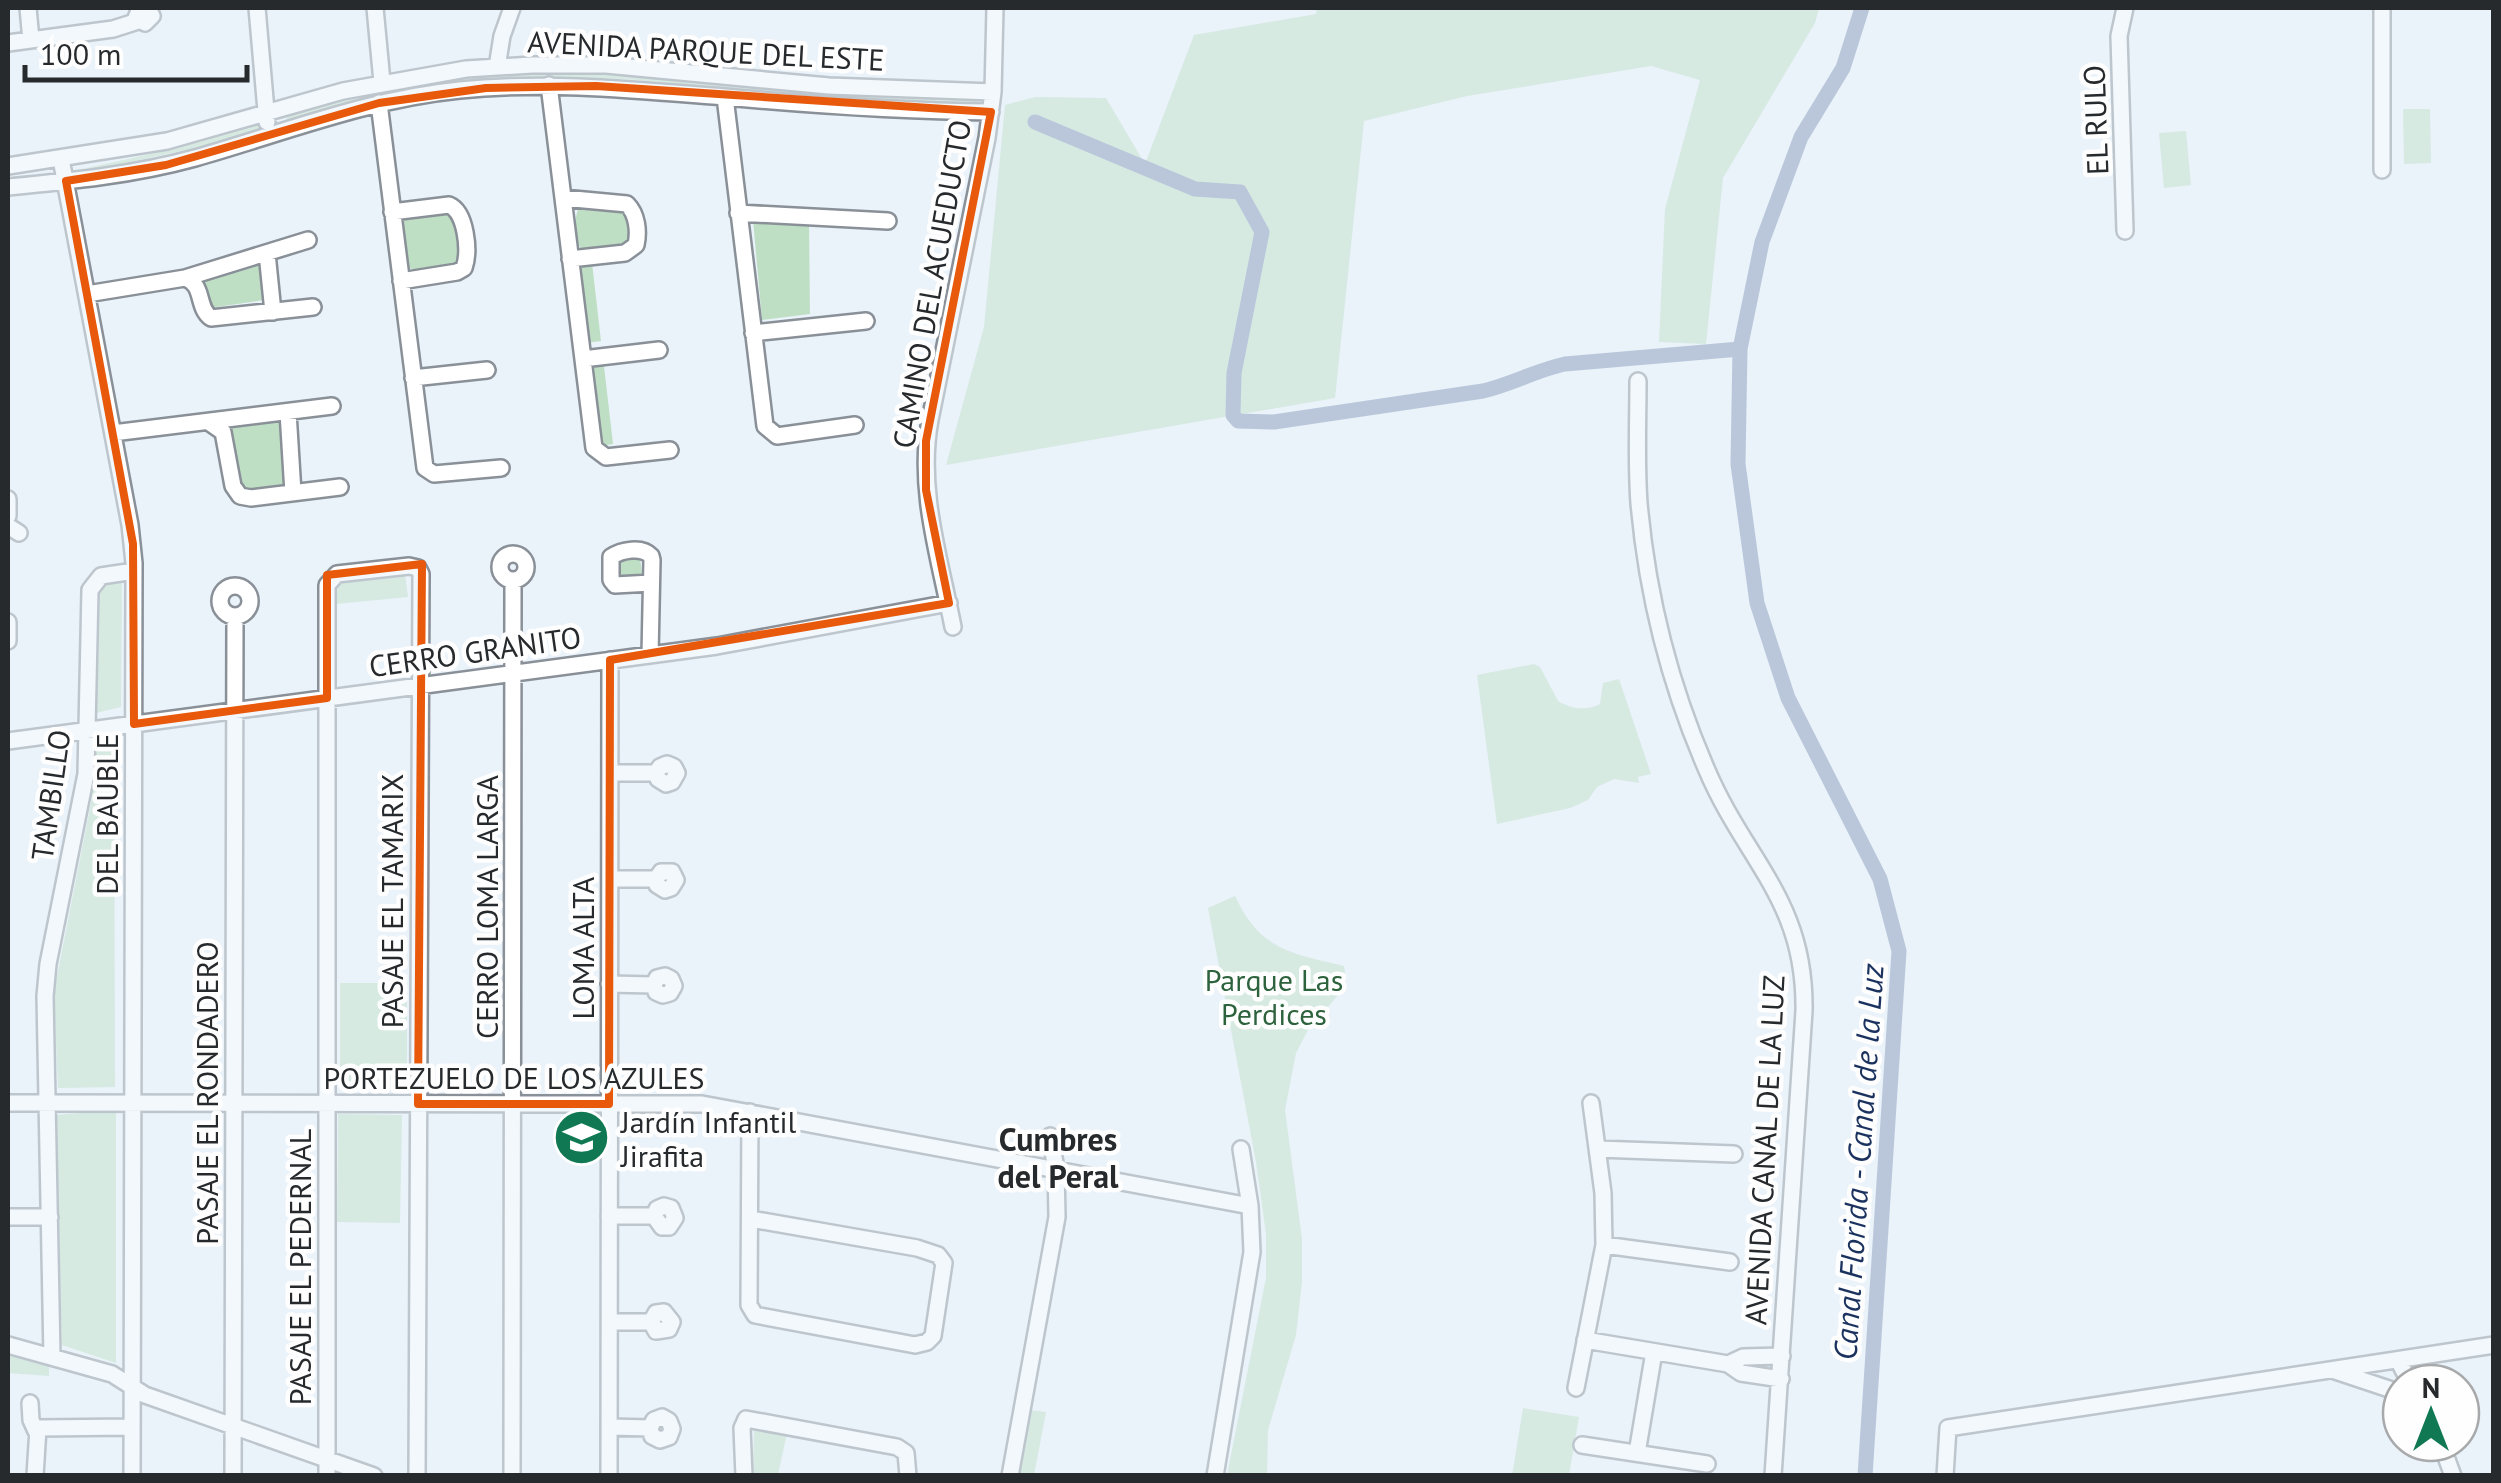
<svg xmlns="http://www.w3.org/2000/svg" width="2501" height="1483" viewBox="0 0 2501 1483" font-family="'PT Sans',sans-serif">
<style>
.green{fill:#bfdfc5}
.lines{fill:none;stroke-linecap:round;stroke-linejoin:round}
.canal{stroke:#8093b5;stroke-width:15}
.minor-casing{stroke:#8a9098;stroke-width:20}
.minor{stroke:#fff;stroke-width:15}
.marked{fill:none;stroke:#e8590c;stroke-width:8;stroke-linejoin:round}
.labels{text-anchor:middle;dominant-baseline:central;stroke-width:9;stroke-linejoin:round;paint-order:stroke}
.street-label{font-size:30px;fill:#272a2d;stroke:#fefefe}
.park-label{font-size:30px;fill:#2c623c;stroke:#fefefe}
.poi-label{font-size:30px;fill:#272a2d;stroke:#fefefe;text-anchor:start}
.neighbourhood-label{font-size:32px;font-weight:bold;fill:#272a2d;stroke:#fefefe}
.water-label{font-size:32px;font-style:italic;fill:#1b325f;stroke:#fefefe}
</style>
<rect width="100%" height="100%" fill="#eaf2fa"/>
<path class="green" d="M1317 8H1819L1815 23 1723 178 1706 344 1659 342 1665 209 1700 80 1651 66 1467 96 1364 121 1335 398 946 465 984 327 1005 105 1035 97 1106 98 1145 164 1194 35 1316 14Z
M562 72 688 79 828 95 975 99 979 103 975 106C908 103 842 101 776 96 725 92 674 82 623 79 511 74 397 85 291 121L286 119 289 115C377 85 469 74 562 72Z
M2403 109H2430L2431 163 2404 164Z
M253 123 260 125 261 130 228 141 88 171 87 168 178 148 227 134Z
M2186 131 2191 185 2164 188 2159 133Z
M578 210H620L631 218 629 247 583 251C575 243 573 221 578 210Z
M446 212 453 215C460 229 464 254 453 266L416 270 408 268 404 262 401 219 408 215Z
M753 220 809 222 810 314 762 320Z
M592 263 601 341 586 343 577 265Z
M261 264 264 300 210 308 204 280Z
M604 366 613 444 600 446 589 368Z
M276 420 283 426 287 482 283 488 248 492 239 488 228 433 232 426Z
M640 557 642 575 618 577 616 559Z
M405 574 408 597 336 604 335 582Z
M122 581 121 707 96 713 97 590 103 583Z
M1534 664 1540 667 1558 701C1571 709 1586 711 1600 704L1603 683 1619 679 1651 774 1638 777 1639 783 1614 779 1597 787 1588 800 1570 808 1497 824 1477 675Z
M114 734 115 1087 58 1088 54 992 91 803 93 738Z
M1235 896C1260 950 1290 953 1344 966L1346 979 1340 993 1308 1030 1296 1053 1285 1110 1302 1239V1282L1296 1335 1268 1430 1267 1475H1227L1266 1278V1234L1256 1162 1208 908Z
M340 983H407V1081H340Z
M116 1110V1363L62 1345 56 1115Z
M338 1114 402 1115 400 1223 337 1222Z
M8 1355 49 1366V1376L8 1373Z
M1523 1408 1579 1417 1569 1475 1512 1476Z
M1030 1410 1046 1412 1034 1475H1019Z
M754 1427 787 1433 778 1475 753 1476Z"/>
<g class="lines">
<path class="canal" d="M1862 8 1843 68 1801 137 1762 242 1740 349 1738 464 1757 603 1788 698 1880 879 1899 951 1865 1476
M1035 122 1195 189 1240 192 1262 232 1234 373 1233 415 1238 421 1274 422 1483 391C1512 384 1537 370 1565 364L1740 349"/>
<defs>
<path id="minor" d="M28 8 31 40
M140 8 136 18 145 23 152 16 148 8
M257 8 267 122
M375 8 382 82
M2125 8 2119 36 2125 231
M2382 8V170
M8 43 113 29 138 21
M497 67 502 36 512 8
M549 85 594 448 606 457 670 450
M725 97 765 426 777 436 855 425
M379 103 425 468 434 474 501 468
M61 159 130 525 134 563 132 1476
M8 166 167 141 343 91 466 69 532 65H606L829 86 993 92
M8 187C71 181 133 175 195 158 283 133 368 99 460 90 549 81 636 90 725 97 813 105 902 111 991 112
M563 198 627 204C637 214 639 231 636 245L625 253 570 259
M392 212 449 205C466 212 470 251 464 268L457 272 401 281
M738 213 888 221
M267 253 273 312
M185 278C205 285 196 307 211 318L313 307
M87 294 185 278 308 240
M753 333 866 321
M583 359 659 350
M413 378 487 370
M1638 381C1638 422 1636 462 1639 503 1647 593 1670 685 1706 768 1745 861 1806 900 1804 1011L1773 1476
M288 412 293 493
M210 423 223 432 233 486 240 496 251 498 340 487
M113 433 332 406
M8 499V516
M8 526 19 533
M500 567a13 13 0 1 1 26 0a13 13 0 1 1-26 0Z
M220 601a15 15 0 1 1 30 0a15 15 0 1 1-30 0Z
M8 622V641
M953 627C940 559 917 490 930 420L987 138 993 92 995 8
M650 655 652 560 651 556C642 546 621 550 611 557V580L615 585 651 583
M8 741 717 646 949 603
M610 773H656L660 767 667 764 674 767 677 773 672 782 666 784 658 779 656 773
M610 879H656L661 872H672L676 880 671 888 665 890 657 885 656 879
M609 984 654 985 657 978 665 976 671 979 674 986 670 993 663 995 656 992 654 985
M8 1103 702 1104 1250 1206
M750 1112 749 1305 755 1315 915 1345 927 1342 933 1336 944 1263 938 1255 917 1248 751 1219
M1598 1149 1734 1154
M609 1216H654L657 1209 664 1206 671 1208 675 1218 669 1227H662L654 1216
M8 1217H50
M1604 1245 1730 1262
M609 1322H651L656 1313 664 1312 672 1322 669 1329 656 1331 651 1322
M1585 1340 1728 1364 1741 1373 1781 1379
M8 1345 112 1374 145 1395 374 1476
M52 1357 45 996 48 964 86 774 90 590 101 576 134 571
M2398 1360 2410 1383
M1728 1364 1743 1357 1782 1356
M2335 1371 2401 1393
M1576 1388 1604 1245 1603 1193 1591 1103
M30 1403 31 1420 36 1431
M609 1427 650 1428 654 1420 662 1417 669 1421 672 1429 669 1437 660 1440 652 1436 650 1428
M2441 1443 2453 1476
M1582 1445 1707 1464
M1637 1453 1654 1352
M35 1476 38 1428 132 1427
M233 1476 235 617
M327 1476V585L337 574 409 566 418 568 421 574 417 1476
M512 1476 513 580
M609 1476 610 660
M744 1476 742 1428 746 1419 897 1447 906 1453 908 1476
M1010 1476 1057 1217 1056 1168 1050 1136
M1215 1476 1252 1252 1250 1206 1241 1149
M1945 1476 1948 1428 2494 1345"/>
</defs>
<use href="#minor" class="minor-casing"/>
<use href="#minor" class="minor"/>
</g>
<path d="M0 0H2501V1483H0ZM596 86 991 112 926 441V490L949 603 610 660 609 1104H418L422 564 327 575V698L134 724 133 544 66 181 166 165 379 103 486 88Z" fill="#eaf2fa" fill-opacity=".55" fill-rule="evenodd"/>
<path class="marked" d="M596 86 991 112 926 441V490L949 603 610 660 609 1104H418L422 564 327 575V698L134 724 133 544 66 181 166 165 379 103 486 88Z"/>
<defs>
<symbol id="school-disc" viewBox="-11 -11 22 22"><circle r="9.5" fill="#107953" stroke="#fefefe"/><path d="M0-5L7-2L0 1L-7-2ZM-4 1L0 2.5L4 1V4Q0 6-4 4Z" fill="#fff"/></symbol>
</defs>
<g fill-rule="evenodd">
<use href="#school-disc" x="550" y="1106" width="63" height="63"/>
</g>
<g class="labels">
<g class="street-label">
<text transform="translate(706 50) rotate(3)">AVENIDA PARQUE DEL ESTE</text>
<text transform="translate(2095 120) rotate(-92)">EL RULO</text>
<text transform="translate(931 284) rotate(-80)">CAMINO DEL ACUEDUCTO</text>
<text transform="translate(475 651) rotate(-8)">CERRO GRANITO</text>
<text transform="translate(50 795) rotate(-82)">TAMBILLO</text>
<text transform="translate(106 814) rotate(-90)">DEL BAUBLE</text>
<text transform="translate(391 901) rotate(-90)">PASAJE EL TAMARIX</text>
<text transform="translate(486 907) rotate(-90)">CERRO LOMA LARGA</text>
<text transform="translate(582 948) rotate(-90)">LOMA ALTA</text>
<text x="514" y="1077">PORTEZUELO DE LOS AZULES</text>
<text transform="translate(206 1093) rotate(-90)">PASAJE EL RONDADERO</text>
<text transform="translate(1764 1150) rotate(-87)">AVENIDA CANAL DE LA LUZ</text>
<text transform="translate(299 1267) rotate(-90)">PASAJE EL PEDERNAL</text>
</g>
<g class="park-label">
<text x="1274" y="979">Parque Las<tspan x="1274" dy="34">Perdices</tspan></text>
</g>
<g class="poi-label">
<text x="621" y="1121">Jardín Infantil<tspan x="621" dy="34">Jirafita</tspan></text>
</g>
<g class="neighbourhood-label">
<text x="1058" y="1139">Cumbres<tspan x="1058" dy="37">del Peral</tspan></text>
</g>
<g class="water-label">
<text transform="translate(1858 1162) rotate(-86)">Canal Florida - Canal de la Luz</text>
</g>
</g>
<rect width="2501" height="1483" fill="none" stroke="#272a2d" stroke-width="20"/>
<g transform="translate(2431 1413)"><circle r="48" fill="#fefefe" stroke="#a8a9aa" stroke-width="2.5"/>
<path d="M0-8L18 38L0 25L-18 38Z" fill="#107953"/>
<text y="-15" font-size="28" font-weight="bold" text-anchor="middle" fill="#272a2d">N</text>
</g>
<path d="M25 65v15h222v-15" fill="none" stroke="#272a2d" stroke-width="5"/>
<text x="40" y="65" font-size="30" fill="#272a2d" stroke="#fefefe" stroke-width="8" paint-order="stroke">100 m</text>
</svg>
